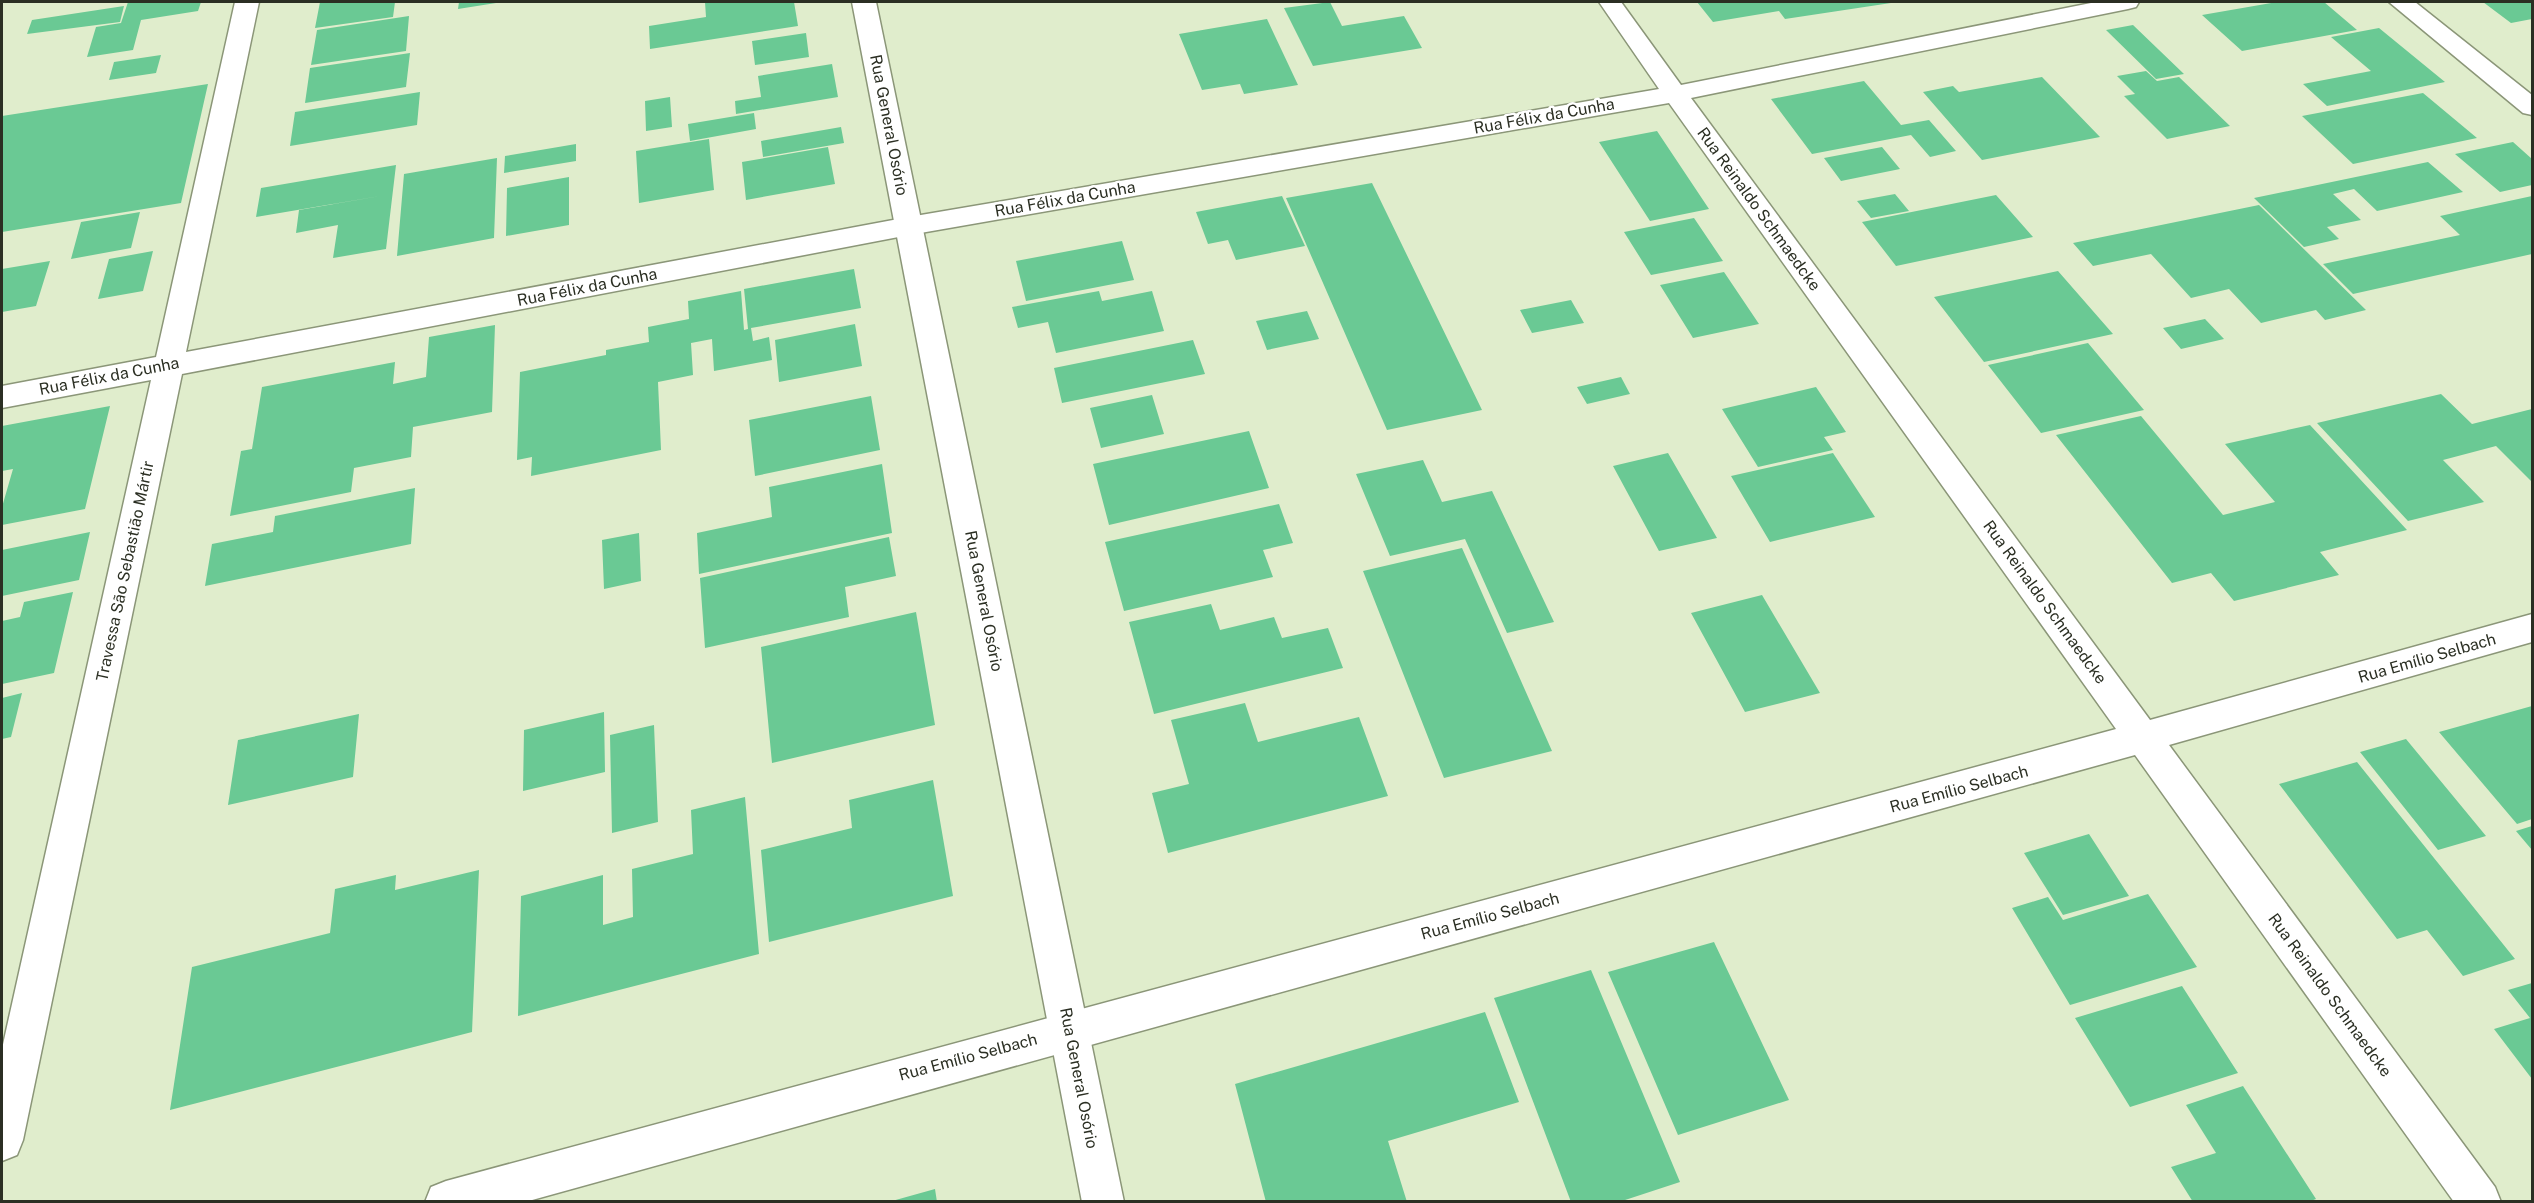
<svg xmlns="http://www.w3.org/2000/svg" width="2534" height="1203" viewBox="0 0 2534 1203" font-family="'Public Sans',sans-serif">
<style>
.building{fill:#6ac994}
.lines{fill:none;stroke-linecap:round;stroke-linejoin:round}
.street-casing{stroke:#8b9678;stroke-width:3}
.secondary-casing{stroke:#8b9678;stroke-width:3}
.street{fill:#fff;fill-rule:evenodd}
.secondary{fill:#fff;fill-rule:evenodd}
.labels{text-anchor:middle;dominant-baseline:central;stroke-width:5;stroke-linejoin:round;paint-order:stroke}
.street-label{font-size:16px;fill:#2b2f23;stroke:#fff}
</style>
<rect width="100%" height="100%" fill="#e0edcc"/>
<path class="building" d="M128 2H201L198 11 141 20 133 50 87 57 96 27 121 23Z
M320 2H395L393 17 315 28Z
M459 2H496V3L458 9Z
M705 2H794L798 26 650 49 649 26 706 17Z
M1330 2 1342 26 1404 16 1422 48 1313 66 1284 8Z
M1697 2H1890L1891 3 1785 19 1779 11 1713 22Z
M2277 2H2324L2357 30 2242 51 2202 15Z
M2483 2H2532V19L2511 23Z
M124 6 120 22 27 34 32 20Z
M409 16 406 51 311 65 317 30Z
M1267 19 1298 85 1244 94 1240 84 1202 90 1179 34Z
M2133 25 2184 74 2156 79 2106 30Z
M2379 28 2445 82 2327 106 2303 84 2371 71 2331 37Z
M806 33 809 57 755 65 752 41Z
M410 53 406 87 305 103 310 68Z
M161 55 156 73 109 80 114 62Z
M832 64 838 97 736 114 735 101 761 97 758 76Z
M2146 71 2157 81 2179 77 2230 126 2167 139 2124 96 2135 94 2117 76Z
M2042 77 2100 137 1982 160 1923 92 1953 86 1959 92Z
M1864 81 1901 125 1929 120 1956 151 1930 157 1911 135 1812 154 1771 99Z
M208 84 181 203 2 232V116Z
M420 92 417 125 290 146 295 112Z
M2423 93 2477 138 2353 164 2302 116Z
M670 97 672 127 646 131 645 101Z
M754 113 756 129 690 141 688 124Z
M841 127 844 143 763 157 761 141Z
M1657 131 1709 209 1650 221 1599 142Z
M709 139 714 190 639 203 636 151Z
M2513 142 2532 159V185L2500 192 2455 154Z
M576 144V161L504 173 505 156Z
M828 147 835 184 746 200 742 162Z
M1882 147 1900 169 1841 181 1824 158Z
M497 158 494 238 397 256 404 174Z
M2428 162 2463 192 2377 211 2354 189 2333 194 2361 220 2327 227 2339 239 2304 247 2254 198Z
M396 165 386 249 333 258 338 225 296 233 299 210 386 195 256 217 261 188Z
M569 177V225L506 236 507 188Z
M1372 183 1482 410 1387 430 1286 198Z
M1895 194 1909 211 1871 218 1857 201Z
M1996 195 2033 237 1896 266 1862 222Z
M1282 196 1305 246 1236 260 1228 240 1208 244 1196 212Z
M2532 196V254L2353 294 2323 264 2460 235 2440 216Z
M2259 205 2366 310 2325 320 2316 310 2261 323 2229 289 2191 298 2151 254 2093 266 2073 243Z
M140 212 131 248 71 259 81 222Z
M1694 218 1723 261 1651 275 1624 232Z
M1122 241 1134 280 1026 301 1016 261Z
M153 251 143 291 98 299 109 259Z
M50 261 36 306 2 312V269Z
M854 269 861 308 751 328 753 341 769 337 772 360 714 371 712 339 691 343 693 375 658 382 661 450 531 476 532 457 517 460 520 372 606 355V350L649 342 648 327 689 319 688 301 741 291 744 330 748 329 744 289Z
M2058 271 2113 334 1984 362 1934 297Z
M1724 272 1759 324 1693 338 1660 285Z
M1099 291 1102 301 1152 291 1164 331 1056 353 1048 322 1018 328 1012 307Z
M1571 300 1584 323 1532 333 1520 310Z
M1307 311 1319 339 1267 350 1256 321Z
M2205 319 2224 339 2181 349 2163 328Z
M855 324 862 366 779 382 775 340Z
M495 325 492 412 413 427 411 457 354 468 351 492 230 516 241 451 252 449 262 387 395 362 393 384 426 377 429 337Z
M1193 340 1205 374 1062 403 1054 368Z
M2088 343 2144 410 2041 433 1988 365Z
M1621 377 1630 394 1587 404 1577 387Z
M1816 387 1846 432 1824 437 1833 450 1758 467 1722 409Z
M2441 394 2472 424 2532 409V482L2496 446 2443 460 2484 502 2408 521 2317 423Z
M1152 395 1164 434 1101 448 1090 408Z
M871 396 880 450 755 476 749 420Z
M110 406 85 509 2 525V507L13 469 2 471V426Z
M2141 416 2223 515 2275 502 2225 444 2310 425 2407 530 2320 552 2339 575 2234 601 2211 573 2172 583 2056 435Z
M1249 431 1269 488 1109 525 1093 464Z
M1668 453 1717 538 1659 551 1613 466Z
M1833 453 1875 517 1770 542 1731 476Z
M1423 460 1442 502 1492 491 1554 622 1507 633 1465 539 1390 556 1356 474Z
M882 464 892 533 699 574 697 533 772 517 769 487Z
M415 488 411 544 205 586 212 544 273 532 275 516Z
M1279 504 1293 543 1263 550 1273 577 1124 611 1105 542Z
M90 532 79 580 2 596V550Z
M639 533 641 581 604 589 602 540Z
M889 537 896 576 845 587 849 617 705 648 700 578Z
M1462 548 1552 751 1444 778 1363 571Z
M73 592 54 673 2 684V621L20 617 24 602Z
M1762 595 1820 693 1745 712 1691 613Z
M1211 604 1220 630 1274 617 1282 638 1328 628 1343 668 1154 714 1129 622Z
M916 612 935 725 772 763 761 647Z
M22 693 11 737 2 739V698Z
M1245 703 1258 742 1359 717 1388 796 1168 853 1152 793 1189 784 1171 720Z
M2532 706V819L2517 824 2439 732Z
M604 712 605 772 523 791 524 730Z
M359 714 353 777 228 805 238 740Z
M654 725 658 822 612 833 610 735Z
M2406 739 2486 836 2438 850 2360 752Z
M2357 762 2515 959 2463 976 2427 930 2397 939 2279 784Z
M933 780 953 896 769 942 761 850 852 828 849 800Z
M745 797 759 954 518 1016 521 896 603 875V925L633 917 632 869 693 854 691 810Z
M2532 826V850L2516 831Z
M2089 834 2129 896 2063 915 2024 853Z
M479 870 472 1032 170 1110 192 967 330 933 335 889 396 875 395 890Z
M2148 894 2197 967 2070 1005 2012 908 2048 897 2063 920Z
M1714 942 1789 1100 1678 1135 1608 972Z
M1591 970 1680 1182 1619 1202H1571L1494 998Z
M2532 983V1079L2494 1029 2530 1018 2508 990Z
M2182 986 2238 1073 2130 1107 2075 1018Z
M1485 1012 1519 1102 1388 1141 1407 1202H1266L1235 1084Z
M2243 1086 2316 1199 2308 1202H2193L2171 1167 2216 1153 2186 1105Z
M935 1189 937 1202H893L892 1201Z"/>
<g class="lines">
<defs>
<path id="street" d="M235 2H259L186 352 909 217 1659 89 1599 2H1621L1681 85 2096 2H2139L2136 7 2128 9 1691 98 2150 720 2532 614V642L2169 745 2495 1187 2501 1202H2454L2135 755 525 1202H425L431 1187 446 1181 2116 729 1669 103 909 235 182 374 23 1140 17 1155 2 1161V1049L151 380 2 408V386L156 357Z"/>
<path id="secondary" d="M852 2H876L1124 1202H1082Z
M2389 2H2415L2532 95V115L2523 113Z"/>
</defs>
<use href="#street" class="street-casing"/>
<use href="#secondary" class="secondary-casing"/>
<use href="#street" class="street"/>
<use href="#secondary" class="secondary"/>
</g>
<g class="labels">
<g class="street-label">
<text transform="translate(1544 116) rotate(-10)">Rua Félix da Cunha</text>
<text transform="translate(889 125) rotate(79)">Rua General Osório</text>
<text transform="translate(1065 199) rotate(-10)">Rua Félix da Cunha</text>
<text transform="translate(1759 209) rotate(54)">Rua Reinaldo Schmaedcke</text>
<text transform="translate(587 287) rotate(-11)">Rua Félix da Cunha</text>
<text transform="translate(109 376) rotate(-11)">Rua Félix da Cunha</text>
<text transform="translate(125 571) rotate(-78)">Travessa São Sebastião Mártir</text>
<text transform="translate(984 601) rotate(79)">Rua General Osório</text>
<text transform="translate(2045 602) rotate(54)">Rua Reinaldo Schmaedcke</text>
<text transform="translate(2427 658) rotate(-16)">Rua Emílio Selbach</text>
<text transform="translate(1959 789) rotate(-15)">Rua Emílio Selbach</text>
<text transform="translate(1490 916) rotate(-15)">Rua Emílio Selbach</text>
<text transform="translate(2330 995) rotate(54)">Rua Reinaldo Schmaedcke</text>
<text transform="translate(968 1057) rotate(-15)">Rua Emílio Selbach</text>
<text transform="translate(1079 1078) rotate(79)">Rua General Osório</text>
</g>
</g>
<rect width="2534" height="1203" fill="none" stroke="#2b2f23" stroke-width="6"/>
</svg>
